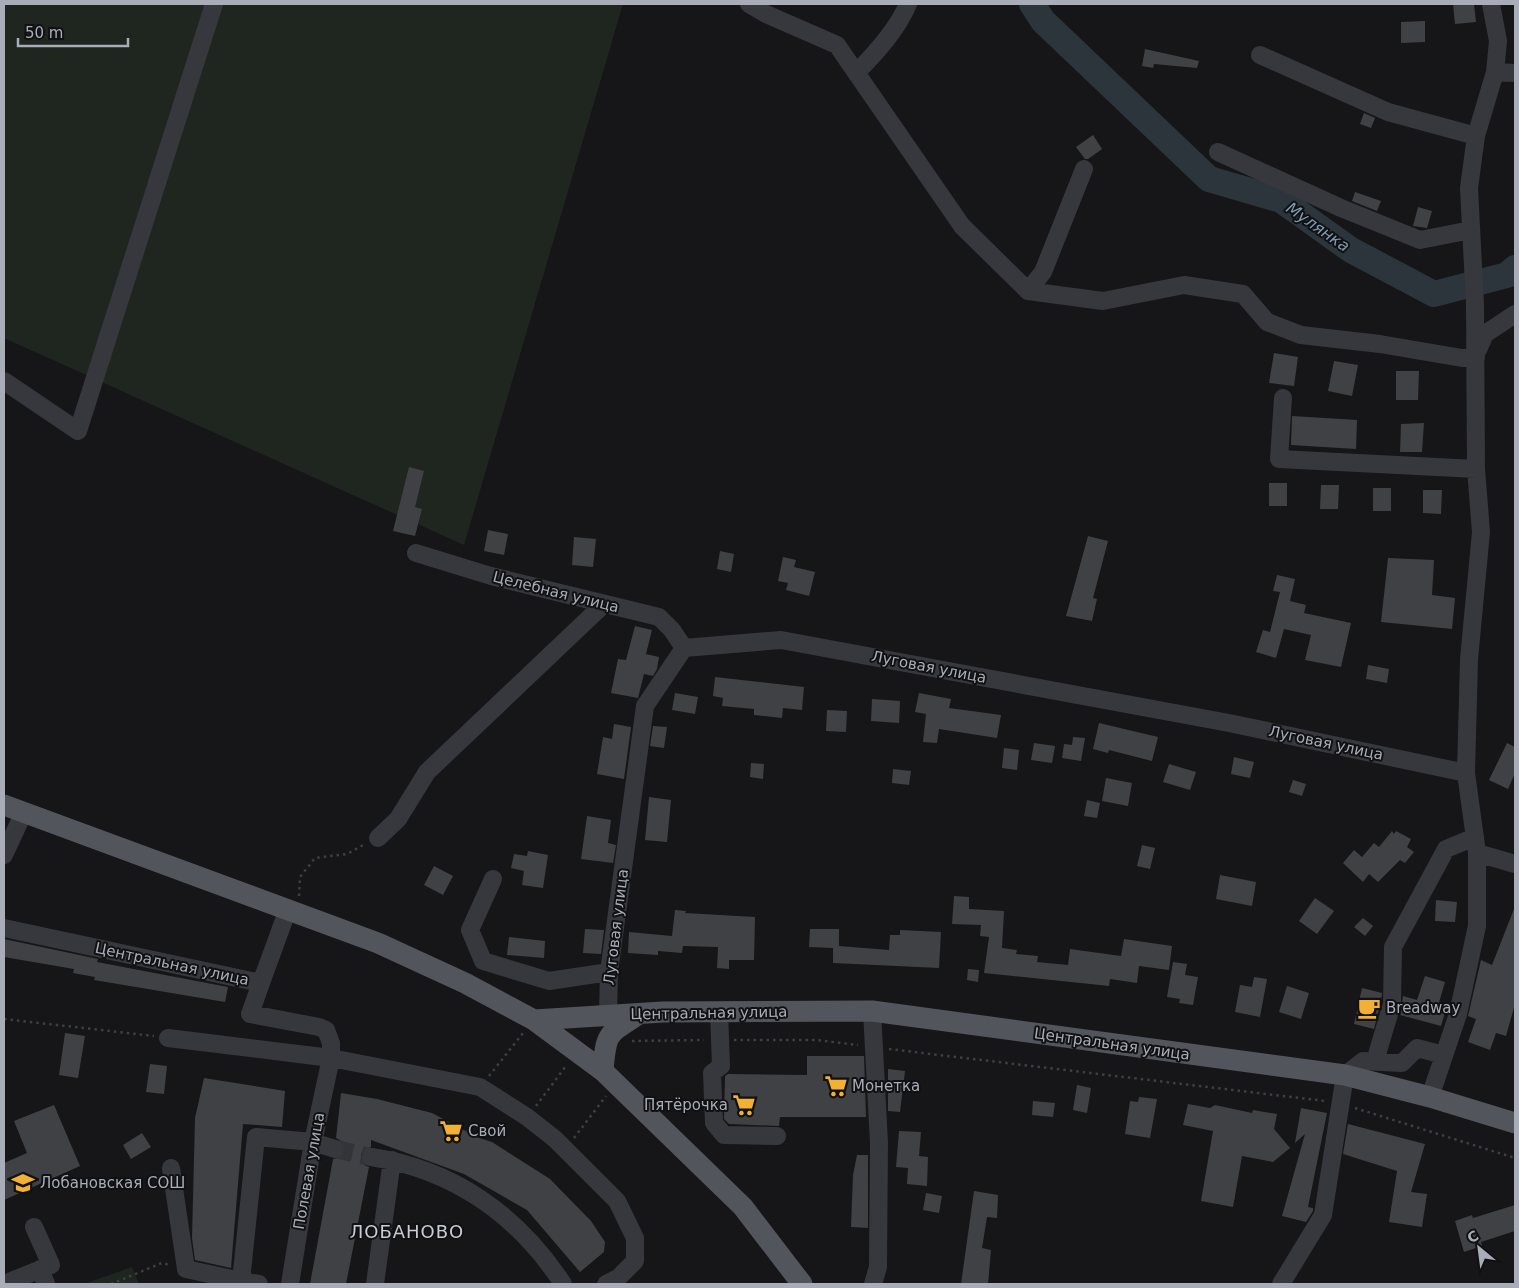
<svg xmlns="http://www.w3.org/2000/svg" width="1519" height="1288" viewBox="0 0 1519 1288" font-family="'DejaVu Sans',sans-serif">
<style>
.green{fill:#1e261f}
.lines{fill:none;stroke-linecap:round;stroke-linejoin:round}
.river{stroke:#2c353c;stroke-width:26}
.building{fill:#404145}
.minor-tunnel{stroke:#333438;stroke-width:18;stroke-dasharray:18 9;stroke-linecap:butt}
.path{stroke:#3d3f44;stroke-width:2.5;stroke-dasharray:2.5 4;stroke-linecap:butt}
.minor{stroke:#37383d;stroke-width:18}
.major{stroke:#53555c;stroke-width:21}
.labels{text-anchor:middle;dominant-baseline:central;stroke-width:4;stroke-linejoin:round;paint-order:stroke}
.street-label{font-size:15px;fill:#a8adb8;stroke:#111113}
.poi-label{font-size:15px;fill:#a8adb8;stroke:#111113;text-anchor:start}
.water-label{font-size:16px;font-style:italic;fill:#7f9bb3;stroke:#111113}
.quarter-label{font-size:18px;letter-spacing:1px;fill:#c9ccd4;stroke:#111113}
</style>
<rect width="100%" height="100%" fill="#161618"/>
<path class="green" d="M4 4H623L464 545 4 338Z
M132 1267 139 1284H84Z"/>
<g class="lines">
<path class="river" d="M1032 4 1043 21 1209 179 1281 200 1351 250 1434 294 1507 275 1515 268"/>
</g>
<path class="building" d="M1453 4H1474L1476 22 1455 24Z
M1425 21V42L1401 43V22Z
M1145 49 1199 61 1197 68 1154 64 1153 68 1142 66Z
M1364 113 1375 118 1371 128 1360 124Z
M1093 135 1102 149 1088 159H1085L1076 147Z
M1355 192 1381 201 1377 211 1352 201Z
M1418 207 1432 211 1427 228 1413 226Z
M1274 353 1298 357 1294 386 1269 383Z
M1334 361 1358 365 1352 396 1328 391Z
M1396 371H1419L1418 400H1396Z
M1292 416 1357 420 1356 449 1291 445Z
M1424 423 1422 452H1400L1401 424Z
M409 467 424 471 415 507 422 509 415 536 393 531Z
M1269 483H1287V506H1269Z
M1321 485H1339L1338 509H1320Z
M1373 488H1391V511H1373Z
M1423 490H1442L1441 514 1423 513Z
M488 530 508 534 504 555 484 551Z
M1088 536 1108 541 1093 598 1097 599 1092 621 1066 616Z
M574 537 596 539 593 567 572 565Z
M720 551 734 554 731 572 717 569Z
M783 557 796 560 794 567 815 572 809 596 786 590 788 583 778 581Z
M1388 558 1434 560 1432 595 1455 598 1452 629 1381 622Z
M1277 575 1295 579 1290 601 1306 605 1304 613 1351 623 1341 667 1305 660 1311 635 1284 629 1276 658 1256 652 1263 630 1270 632 1280 592 1273 591Z
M635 626 652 630 646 654 659 657 657 669 653 676 644 674 638 698 611 693 618 659 626 660Z
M1368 665 1389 669 1387 683 1366 679Z
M715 677 804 687 802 710 783 708 782 718 754 715V709L722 706 723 698 713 696Z
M675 693 698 697 695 714 672 710Z
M919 693 951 699 949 708 1001 715 997 738 939 729 937 743 923 742 926 714 915 712Z
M872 699 900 701 899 723 871 721Z
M827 710 847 711 846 732 826 731Z
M1099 723 1158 737 1152 761 1109 750 1108 753 1093 749Z
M614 724 631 727 624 779 597 774 603 737 612 739Z
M653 726 667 727 664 748 650 746Z
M1073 737 1085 738 1081 761 1062 758 1064 744 1072 745Z
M1034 743 1055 746 1052 763 1031 760Z
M1507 743 1515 747V773L1508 789 1489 780Z
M1004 748 1019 750 1017 770 1002 768Z
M1234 757 1254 762 1250 778 1231 774Z
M751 763 764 764 763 779 750 777Z
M1169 764 1196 772 1190 790 1163 782Z
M893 769 911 771 909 785 892 783Z
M1106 778 1132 783 1128 806 1102 801Z
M1293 780 1306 784 1302 796 1289 792Z
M649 797 671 800 667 842 645 840Z
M1087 800 1100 803 1097 818 1084 816Z
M587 816 611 820 608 843 616 845 613 863 581 859Z
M1392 831 1394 834 1396 831 1411 839 1407 847 1414 852 1405 863 1400 860 1378 882 1369 874 1363 882 1343 863 1354 850 1362 857 1374 843 1379 847Z
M1142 845 1155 848 1150 869 1137 866Z
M528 851 548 855 543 888 522 885 524 871 511 868 514 854 527 856Z
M434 866 453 876 443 895 424 885Z
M1220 875 1256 882 1252 906 1216 899Z
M954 896 969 897V909L1004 911 1002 948 1017 950 1016 954 1038 956 1037 962 1068 965 1070 949 1121 956 1124 939 1172 946 1169 970 1139 966 1137 983 1110 979 1109 986 984 973 989 937 980 936 981 925 952 924Z
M1315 898 1334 911 1317 934 1299 921Z
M1436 900 1457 902 1455 922 1435 921Z
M1514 909 1515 1004 1506 1036 1496 1033 1490 1050 1468 1042 1476 1019 1468 1016 1481 960 1492 965Z
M675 910 686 911 685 913 755 917 754 960H729V969L717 968 718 947 683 946 682 953 658 951V955L628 953 629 932 672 936Z
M1363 918 1373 926 1365 936 1354 927Z
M585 929 604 930 601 954 583 953Z
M810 929H839V946L889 950 890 935H900V930L941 932 939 968 833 963V948L809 947Z
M509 937 545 941 544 958 507 955Z
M4 939 98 959 97 962 228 987 225 1002 94 980 95 977 73 973 74 969 4 957Z
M1173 962 1187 964 1185 975 1198 977 1193 1005 1179 1003 1180 999 1167 997Z
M968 969 979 970 978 982 967 980Z
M1425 976 1445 982 1438 1006 1446 1009 1441 1026 1400 1015 1403 996 1417 1000Z
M1254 977 1267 979 1260 1017 1235 1012 1240 985 1252 987Z
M1287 986 1309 993 1301 1019 1279 1012Z
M1362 988 1382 993 1381 1002 1374 1029 1354 1024Z
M65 1033 85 1036 78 1078 59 1075Z
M807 1056H864L866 1117H780L779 1126 729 1124 724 1119 725 1076 728 1074 807 1075Z
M150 1064 167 1066 164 1094 146 1092Z
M888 1069 905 1071 900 1112 888 1111Z
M204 1078 285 1091 282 1127 243 1124 231 1268 195 1260 192 1238 195 1118Z
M1077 1085 1091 1088 1087 1113 1073 1110Z
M341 1093 377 1099 432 1113 479 1138 492 1142 550 1179 591 1221 605 1242 604 1252 580 1272 527 1210 464 1174 371 1140V1147L363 1150 361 1155 364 1165 369 1167 346 1284H310L333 1159 342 1157 345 1152 343 1142 336 1138Z
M1139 1097 1157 1099 1150 1138 1125 1134 1130 1101 1138 1102Z
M1033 1101 1055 1103 1053 1117 1032 1115Z
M1188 1104 1210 1108 1215 1105 1252 1113 1253 1110 1277 1114 1274 1129 1290 1148 1273 1162 1242 1156 1233 1207 1201 1201 1213 1131 1183 1125Z
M54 1105 80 1166 4 1200V1163L27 1153 14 1121Z
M1301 1108 1327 1113 1308 1207 1313 1208V1211L1306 1222 1282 1216 1305 1134 1295 1143Z
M1348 1124 1425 1144 1411 1192 1427 1194 1422 1227 1389 1222 1397 1171 1343 1154Z
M899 1131 921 1132 919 1156 928 1157 927 1186 907 1184 908 1168 896 1167Z
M142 1133 151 1147 131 1159 123 1145Z
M857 1155H868V1228L851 1227 853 1175Z
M974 1191 998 1195 997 1218 987 1217 982 1248 991 1250 988 1284H961Z
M926 1193 942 1196 939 1213 923 1210Z
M1515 1205V1231L1481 1242 1482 1246 1464 1252 1455 1221 1472 1215 1473 1218Z"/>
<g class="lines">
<path class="minor-tunnel" d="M335 1149 371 1157"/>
<path class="path" d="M299 896 300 877 315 858 347 854 365 844
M4 1019 154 1036
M734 1040H816L858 1045
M632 1041 704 1040
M889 1049 1325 1101
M489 1076 523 1033
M536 1106 566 1066
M1355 1108 1515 1158
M574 1138 606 1096
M111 1284 162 1263 170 1265"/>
<path class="minor" d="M749 4 766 14 837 45 962 226 1028 291 1103 301 1184 285 1243 294 1267 322 1301 335 1380 344 1462 358H1476
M1260 55 1388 112 1476 136
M1495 72 1515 73
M856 73C876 53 897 30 908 4
M1218 152 1341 208 1420 240 1471 230
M1028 291 1043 272 1084 169
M1478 350 1485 334 1515 314
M4 381 78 431 214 4
M1283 398 1279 459 1476 469
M416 553 491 576 659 617 672 630 684 648
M378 838 398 819 427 772 604 604
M1477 853 1515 864
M4 855 24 812
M493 879 470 930 483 961 549 981 609 972
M4 928 261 983 250 1014 319 1027 326 1030 331 1043V1058L313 1142 290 1284
M261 983 288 909
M872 1011 879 1143 878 1267 873 1284
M719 1012 721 1066 712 1073 714 1123 724 1135 777 1136
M608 1015 609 972 645 706 684 648 781 640 1229 723 1466 773
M168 1038 331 1058 480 1087 527 1117 555 1139 617 1201 635 1238V1261L618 1278 606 1284
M1375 1061 1392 1004 1393 947 1446 849 1475 837
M1430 1097 1458 1014 1477 926V853L1466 773 1469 659 1481 532 1476 469 1475 305 1469 188 1476 136 1495 72 1498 41 1491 4
M371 1157C453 1169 518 1215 563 1284
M171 1168 186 1269 241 1281
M40 1269 46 1284
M4 1284 51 1265 34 1227
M259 1284 241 1281 256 1137 313 1142 335 1149
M375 1284 392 1160
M1281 1284 1323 1215 1345 1075 1363 1061 1402 1063 1417 1048 1444 1055"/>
<path class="major" d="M4 805 378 943 465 983 534 1020 603 1071
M639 1014C607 1035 606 1032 603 1071L743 1207 802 1284
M534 1020 663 1012 872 1011 1345 1075 1430 1097 1515 1123"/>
</g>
<defs>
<symbol id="cafe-bare" viewBox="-9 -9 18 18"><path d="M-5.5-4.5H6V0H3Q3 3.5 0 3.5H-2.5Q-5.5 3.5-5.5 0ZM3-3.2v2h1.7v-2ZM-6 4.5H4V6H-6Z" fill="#f2b134" stroke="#111113" stroke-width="2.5" paint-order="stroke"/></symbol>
<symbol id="supermarket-bare" viewBox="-9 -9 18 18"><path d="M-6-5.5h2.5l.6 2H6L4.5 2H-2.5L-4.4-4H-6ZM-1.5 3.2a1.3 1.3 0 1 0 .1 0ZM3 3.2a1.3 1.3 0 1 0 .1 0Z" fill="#f2b134" stroke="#111113" stroke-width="2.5" paint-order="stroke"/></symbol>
<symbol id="school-bare" viewBox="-9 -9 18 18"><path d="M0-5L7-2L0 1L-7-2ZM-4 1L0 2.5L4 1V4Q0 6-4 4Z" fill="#f2b134" stroke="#111113" stroke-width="2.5" paint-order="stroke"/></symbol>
</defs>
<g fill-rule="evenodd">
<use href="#cafe-bare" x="1353" y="992" width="32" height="32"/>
<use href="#supermarket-bare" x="820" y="1070" width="32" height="32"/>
<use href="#supermarket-bare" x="728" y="1089" width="32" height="32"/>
<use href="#supermarket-bare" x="435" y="1115" width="32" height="32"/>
<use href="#school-bare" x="7" y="1167" width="32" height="32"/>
</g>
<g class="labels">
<g class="street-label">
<text transform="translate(556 592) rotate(14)">Целебная улица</text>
<text transform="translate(929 667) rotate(11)">Луговая улица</text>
<text transform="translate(1326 743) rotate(12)">Луговая улица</text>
<text transform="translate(616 927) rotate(-83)">Луговая улица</text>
<text transform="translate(172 964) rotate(12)">Центральная улица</text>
<text transform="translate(709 1013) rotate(-1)">Центральная улица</text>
<text transform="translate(1112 1044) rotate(8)">Центральная улица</text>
<text transform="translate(309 1171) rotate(-80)">Полевая улица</text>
</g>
<g class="poi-label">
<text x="1386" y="1008">Breadway</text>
<text x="852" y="1086">Монетка</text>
<text x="728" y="1105" text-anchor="end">Пятёрочка</text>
<text x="468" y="1131">Свой</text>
<text x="40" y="1183">Лобановская СОШ</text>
</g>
<g class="water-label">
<text transform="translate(1318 227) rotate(35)">Мулянка</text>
</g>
<g class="quarter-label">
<text x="407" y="1231">ЛОБАНОВО</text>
</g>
</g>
<rect width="1519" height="1288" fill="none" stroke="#a8adb8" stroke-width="10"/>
<g transform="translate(1479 1248) rotate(331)" stroke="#111113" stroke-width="4" paint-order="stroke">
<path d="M0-4L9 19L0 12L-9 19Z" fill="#a8adb8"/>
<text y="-8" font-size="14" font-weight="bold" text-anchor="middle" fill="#a8adb8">С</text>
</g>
<path d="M18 38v8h110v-8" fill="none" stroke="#a8adb8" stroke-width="2.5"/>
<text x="25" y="38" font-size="15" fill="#a8adb8" stroke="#111113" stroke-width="4" paint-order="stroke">50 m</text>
</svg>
